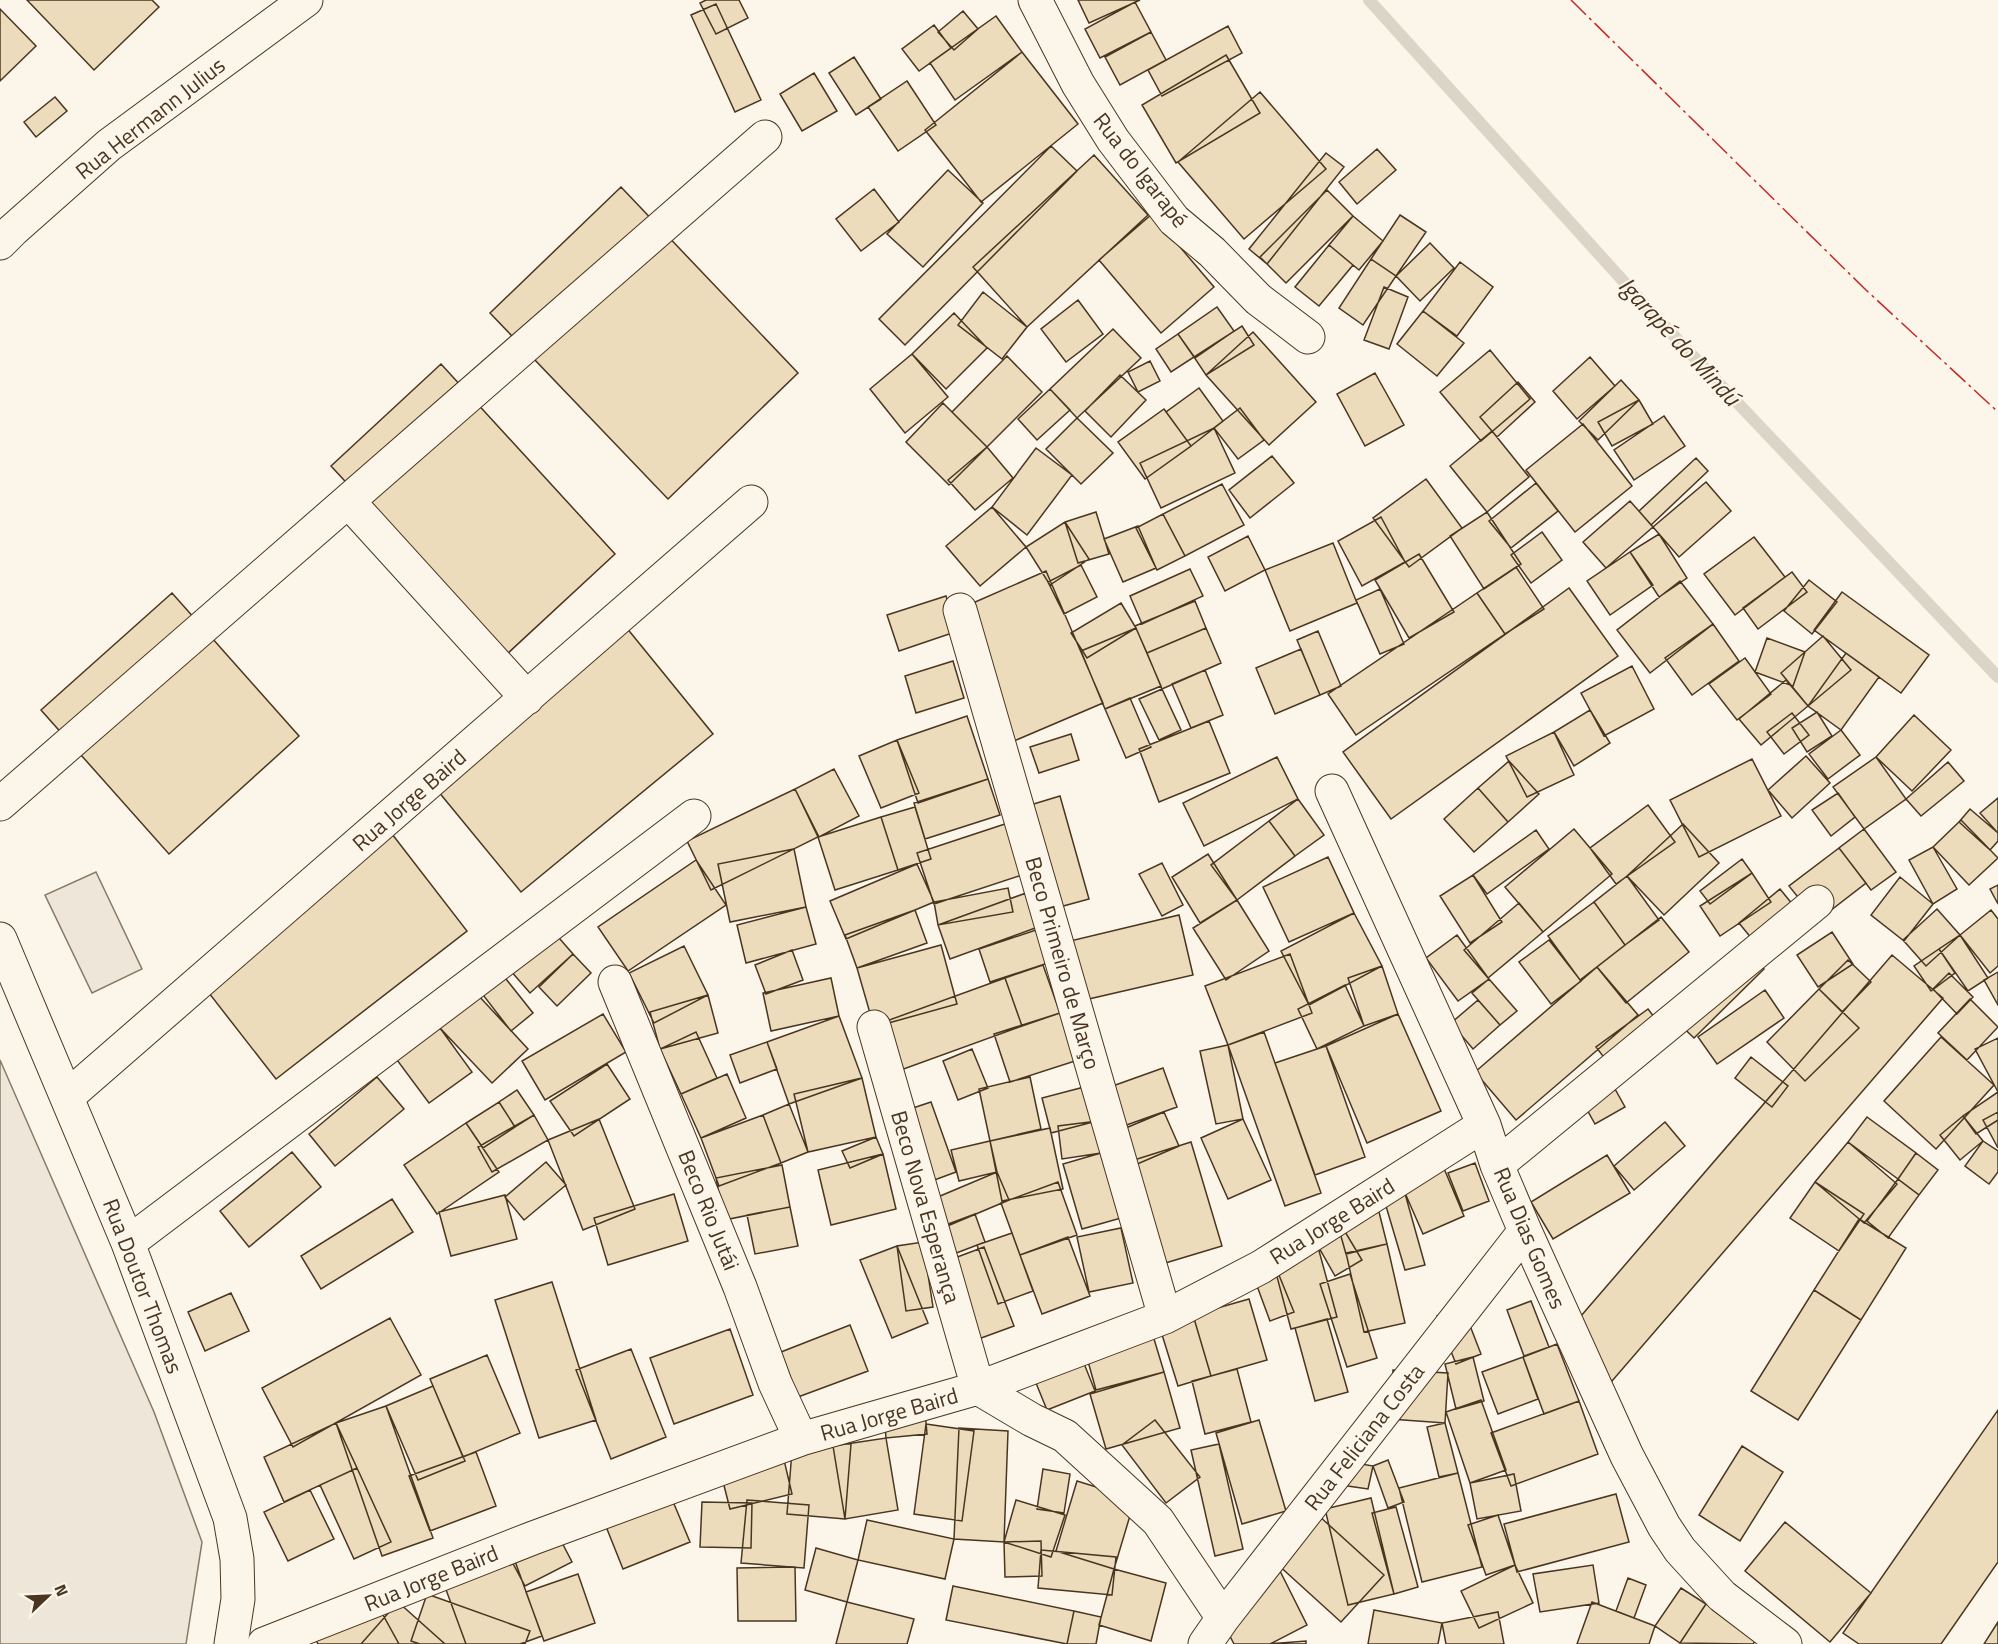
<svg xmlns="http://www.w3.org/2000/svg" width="1998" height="1644" viewBox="0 0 1998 1644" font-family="'Titillium Web',sans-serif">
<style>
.green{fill:#ede6d9;stroke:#887966;stroke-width:1.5}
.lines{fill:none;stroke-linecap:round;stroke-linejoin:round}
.stream{stroke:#dcd4c6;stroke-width:12}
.building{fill:#ecdcbc;stroke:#4a3520;stroke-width:1.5}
.minor-casing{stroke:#4a3520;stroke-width:35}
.minor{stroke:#fbf6e9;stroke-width:33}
.power{stroke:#c62828;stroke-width:1.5;stroke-dasharray:21 4.5 3 4.5;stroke-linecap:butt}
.labels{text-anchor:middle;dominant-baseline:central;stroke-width:4.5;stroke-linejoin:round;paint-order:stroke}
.street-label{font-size:22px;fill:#4a3520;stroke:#fbf6e9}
.water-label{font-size:24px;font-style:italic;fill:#4a3520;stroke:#fbf6e9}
</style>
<rect width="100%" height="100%" fill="#fbf6e9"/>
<path class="green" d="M96 872 142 969 92 993 45 895Z
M0 1060 154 1412 202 1542 186 1644H0Z"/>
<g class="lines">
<path class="stream" d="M1369 0 1654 315 1998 677"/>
</g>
<path class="building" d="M27 0H152L159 7 94 70Z
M706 0H739L748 18 716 34 700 3Z
M1078 0H1140L1089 23Z
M1135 2 1151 32 1100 58 1085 29Z
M716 4 761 100 735 112 691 15Z
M0 9 36 46 0 81Z
M963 11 978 29 954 50 938 32Z
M996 16 1022 52 955 100 930 63Z
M934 25 951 48 919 71 902 49Z
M1228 26 1242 53 1162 96 1148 70Z
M1151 32 1166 60 1120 85 1105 57Z
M1022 52 1078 124 981 202 925 130Z
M1226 55 1260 113 1176 163 1142 105Z
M854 57 881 99 856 115 829 73Z
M814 73 837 111 802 131 780 94Z
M907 81 936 125 898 151 868 107Z
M1260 92 1326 169 1244 239 1178 162Z
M55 97 67 111 36 137 24 122Z
M1051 146 1077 171 905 345 879 319Z
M1377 149 1396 170 1357 204 1339 182Z
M1326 153 1344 167 1267 264 1249 249Z
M1094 155 1148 215 1027 327 973 267Z
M948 170 983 203 923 267 887 234Z
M621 187 798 373 668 499 490 313Z
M874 189 899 222 861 251 836 219Z
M1327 190 1353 216 1286 283 1260 257Z
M1152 214 1214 287 1161 333 1099 260Z
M1400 215 1426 232 1396 276 1371 259Z
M1353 216 1383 241 1359 270 1329 245Z
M1430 243 1454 268 1420 301 1396 276Z
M1329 245 1353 265 1319 306 1295 287Z
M1371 259 1396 276 1363 325 1339 308Z
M1460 262 1493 287 1457 336 1423 311Z
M1384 287 1408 297 1389 349 1364 340Z
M983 292 1027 327 1002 359 958 325Z
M1078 300 1103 334 1066 362 1041 329Z
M1217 307 1234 331 1195 358 1178 334Z
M1423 311 1464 343 1437 376 1397 344Z
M954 313 987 348 946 389 912 354Z
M1242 326 1254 345 1206 375 1194 357Z
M1113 329 1141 358 1077 418 1050 389Z
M1253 332 1316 402 1269 445 1206 375Z
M1178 334 1194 357 1171 372 1156 349Z
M1490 350 1530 399 1481 441 1440 392Z
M912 354 948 397 905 433 870 389Z
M1007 356 1042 392 987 447 952 412Z
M1590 357 1615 386 1577 419 1553 391Z
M1150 361 1160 381 1138 392 1128 372Z
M441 364 615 554 506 655 331 466Z
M1375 373 1404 425 1365 446 1337 394Z
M1120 375 1146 400 1111 437 1085 411Z
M1621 380 1639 400 1598 440 1579 421Z
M1518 382 1535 402 1497 437 1480 417Z
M1199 388 1223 421 1191 446 1166 412Z
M1050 389 1070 410 1037 440 1018 419Z
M1639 400 1653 424 1612 446 1598 422Z
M943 403 987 447 949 485 906 442Z
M1240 408 1264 440 1238 459 1214 428Z
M1164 409 1191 446 1145 479 1118 442Z
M1664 416 1685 446 1634 480 1614 450Z
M1077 418 1113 453 1081 484 1046 449Z
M1583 424 1632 486 1575 532 1526 470Z
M1214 428 1235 473 1161 508 1140 463Z
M1492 431 1529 477 1487 512 1450 466Z
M987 447 1013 478 975 510 948 480Z
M1036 448 1072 475 1027 535 992 507Z
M1272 456 1294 483 1250 518 1229 490Z
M1696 458 1708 471 1651 525 1639 511Z
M1426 479 1462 528 1409 567 1373 518Z
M1706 482 1731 511 1679 557 1653 527Z
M1536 483 1558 511 1511 548 1489 521Z
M1222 484 1244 525 1185 556 1163 514Z
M1630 501 1653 527 1606 568 1583 542Z
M992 507 1026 547 980 586 946 546Z
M1096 512 1109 554 1078 563 1065 522Z
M1487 512 1521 564 1484 589 1450 536Z
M1163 514 1185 556 1157 570 1136 528Z
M1381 517 1405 562 1362 586 1338 541Z
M1065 522 1089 559 1050 585 1026 547Z
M1138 526 1156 568 1123 582 1104 539Z
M1542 532 1562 560 1531 583 1511 555Z
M1659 534 1687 578 1659 597 1630 552Z
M1248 536 1265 570 1225 591 1208 557Z
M1754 537 1785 577 1735 615 1704 574Z
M1333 543 1357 603 1290 631 1265 570Z
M1630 552 1653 585 1610 615 1587 581Z
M1419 554 1454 612 1409 638 1375 580Z
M1081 565 1097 597 1064 614 1048 582Z
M1516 567 1544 609 1505 634 1477 593Z
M1190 569 1203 596 1142 624 1130 596Z
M1046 571 1103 703 1014 741 957 610Z
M1792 572 1807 592 1758 629 1743 608Z
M1809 580 1837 602 1812 634 1784 611Z
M1680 581 1713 624 1650 673 1617 630Z
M1569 588 1618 656 1391 819 1343 752Z
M1380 589 1404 644 1380 654 1356 600Z
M1842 592 1929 655 1901 693 1814 630Z
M172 593 299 736 169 854 41 710Z
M1477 593 1505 634 1356 735 1328 694Z
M946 596 958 631 899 651 887 615Z
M1195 601 1206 628 1147 653 1135 626Z
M1121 603 1136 628 1087 658 1071 633Z
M617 616 713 734 521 892 424 774Z
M1713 624 1739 661 1692 695 1665 658Z
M1136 628 1161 686 1105 709 1081 651Z
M1206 628 1221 663 1162 689 1147 653Z
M1318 631 1341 686 1320 695 1297 640Z
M1823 636 1851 670 1808 706 1781 673Z
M1767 638 1805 652 1793 686 1755 672Z
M1301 649 1320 695 1275 714 1256 668Z
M1846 653 1879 677 1841 730 1808 706Z
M1745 658 1771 694 1737 720 1709 684Z
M953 661 964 698 916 713 905 676Z
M1632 666 1654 709 1604 736 1581 693Z
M1205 670 1223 715 1191 728 1172 684Z
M1786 680 1808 706 1761 745 1739 719Z
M1162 689 1181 730 1159 740 1139 699Z
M1130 698 1151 747 1126 758 1105 709Z
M1590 710 1610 743 1574 766 1554 732Z
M1817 712 1832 736 1807 752 1792 728Z
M1792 713 1809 735 1784 754 1767 732Z
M1914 715 1951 750 1912 791 1876 757Z
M967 716 988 779 918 803 897 740Z
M1209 721 1230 773 1159 802 1139 749Z
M1841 730 1860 755 1828 779 1809 754Z
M1554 732 1574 775 1527 797 1506 756Z
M1071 734 1079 760 1039 773 1030 747Z
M897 740 919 793 881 808 859 756Z
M1806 756 1830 783 1792 818 1768 790Z
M1277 757 1298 799 1204 846 1183 803Z
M1876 757 1906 799 1864 829 1833 787Z
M1752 759 1781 816 1699 857 1670 800Z
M1509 761 1539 794 1508 822 1478 788Z
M1948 762 1964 781 1921 816 1906 799Z
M834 769 859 816 819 837 795 789Z
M988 779 1000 815 925 839 914 803Z
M1478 788 1508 822 1474 852 1444 819Z
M795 789 818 837 711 890 687 841Z
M1838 793 1855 817 1831 836 1812 810Z
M1060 796 1089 899 1056 908 1027 806Z
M1998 798V833L1980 813Z
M1298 799 1324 835 1295 856 1269 821Z
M1648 805 1675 842 1616 884 1590 848Z
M915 807 931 859 898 870 881 817Z
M1970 809 1998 833V841L1990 850 1959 822Z
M881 817 898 870 835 890 818 837Z
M1961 820 1998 858 1969 885 1933 847Z
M382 821 467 931 276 1079 191 970Z
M1269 821 1295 856 1237 900 1211 865Z
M1011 822 1028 873 934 904 917 853Z
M1683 824 1719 863 1664 915 1627 876Z
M1574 829 1612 874 1543 932 1505 887Z
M1864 829 1896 872 1871 890 1839 848Z
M1536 830 1549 849 1487 894 1473 875Z
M1933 847 1957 889 1933 904 1909 860Z
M1839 848 1866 883 1817 921 1789 886Z
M794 849 806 907 730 922 718 864Z
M1208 854 1237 900 1200 923 1172 877Z
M1328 857 1354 913 1289 942 1263 887Z
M1742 859 1752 873 1710 904 1700 891Z
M696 860 726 905 628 971 598 927Z
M1162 863 1183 905 1162 916 1139 874Z
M917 864 934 902 846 939 830 901Z
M1752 873 1771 902 1720 936 1700 906Z
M1473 875 1502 922 1470 943 1440 896Z
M1627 876 1659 920 1625 945 1594 902Z
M1900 877 1933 904 1904 941 1871 915Z
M1998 885V904L1990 889Z
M1008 888 1013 912 938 925 934 902Z
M1780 889 1802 916 1761 950 1739 923Z
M1026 893 1038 927 950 959 938 925Z
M1237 900 1269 951 1226 980 1193 928Z
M1594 902 1625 945 1580 980 1548 936Z
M1519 903 1543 932 1488 978 1464 950Z
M806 907 816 944 746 963 737 925Z
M1937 909 1960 935 1926 966 1903 940Z
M915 910 927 943 857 968 845 935Z
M1991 910 1998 919V966L1990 973 1960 935Z
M1354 913 1382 966 1309 1005 1281 951Z
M1179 915 1193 975 1080 1001 1066 942Z
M1661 917 1689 952 1626 1003 1597 967Z
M1039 929 1051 962 990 982 979 949Z
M553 931 573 954 530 993 510 970Z
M1832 932 1853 964 1818 987 1797 955Z
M1457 935 1489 979 1458 1001 1426 958Z
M1960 935 1988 978 1968 991 1939 949Z
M1549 940 1581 981 1551 1004 1519 962Z
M941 945 957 1004 874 1027 857 968Z
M1742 945 1764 969 1694 1038 1670 1015Z
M684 946 708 995 654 1023 629 973Z
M1939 949 1955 973 1931 991 1914 966Z
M792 950 803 980 766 994 755 965Z
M573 954 591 973 557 1006 539 987Z
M1290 954 1312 1013 1228 1045 1205 986Z
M1892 955 1943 998 1612 1381 1562 1338Z
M1848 960 1871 982 1842 1012 1819 989Z
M1043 965 1060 1013 1022 1026 1005 978Z
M1382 966 1398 1014 1364 1026 1348 978Z
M1597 967 1638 1015 1516 1120 1475 1072Z
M1998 972V1005L1984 980Z
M1949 973 1973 997 1957 1014 1933 989Z
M502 974 533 1013 511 1031 480 991Z
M831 978 839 1016 771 1031 763 993Z
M1005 978 1022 1026 887 1075 870 1027Z
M1489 979 1517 1011 1500 1025 1472 993Z
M1345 985 1364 1026 1317 1049 1298 1009Z
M1819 989 1859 1028 1805 1081 1767 1042Z
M1765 990 1784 1018 1717 1064 1698 1037Z
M477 994 528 1049 492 1083 440 1028Z
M708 995 718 1033 660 1049 650 1012Z
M1970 999 1998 1027 1967 1060 1938 1033Z
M1478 1000 1500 1025 1473 1049 1451 1023Z
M1648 1009 1664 1030 1612 1068 1596 1047Z
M1060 1013 1075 1061 1010 1082 994 1034Z
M603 1014 626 1052 545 1100 522 1061Z
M1398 1014 1441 1111 1367 1143 1326 1046Z
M839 1016 862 1078 789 1104 767 1042Z
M440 1028 472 1072 429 1103 397 1060Z
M696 1032 717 1078 681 1094 660 1049Z
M1264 1032 1321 1193 1285 1206 1228 1045Z
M1941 1037 1994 1085 1936 1149 1884 1101Z
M1998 1038V1092L1975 1049Z
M767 1042 777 1069 740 1083 730 1055Z
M1228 1045 1243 1119 1216 1124 1200 1051Z
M1326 1046 1365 1157 1315 1175 1275 1063Z
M972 1049 988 1088 958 1100 943 1061Z
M1751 1057 1788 1086 1772 1107 1735 1078Z
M607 1064 630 1099 574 1136 550 1101Z
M1163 1068 1177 1107 1121 1127 1107 1088Z
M727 1074 746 1118 701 1138 681 1094Z
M377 1077 404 1109 335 1166 309 1134Z
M1030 1077 1041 1129 990 1141 979 1089Z
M862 1078 876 1137 808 1152 794 1094Z
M1088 1086 1097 1121 1051 1133 1042 1098Z
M1615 1089 1625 1107 1595 1124 1585 1106Z
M517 1090 534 1115 515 1127 499 1102Z
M1998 1092V1120L1976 1134 1963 1116Z
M499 1102 515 1127 483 1148 466 1123Z
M931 1102 956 1172 929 1182 904 1111Z
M789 1104 808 1152 781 1163 763 1115Z
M1164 1112 1179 1146 1135 1165 1121 1130Z
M1998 1112V1148L1983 1120Z
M534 1115 548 1140 492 1172 478 1147Z
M763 1115 781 1163 719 1186 701 1138Z
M1963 1116 1983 1141 1960 1160 1940 1135Z
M1867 1117 1916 1153 1898 1179 1848 1142Z
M599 1119 635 1209 583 1230 548 1140Z
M1243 1119 1271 1180 1228 1199 1201 1138Z
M1097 1121 1101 1153 1062 1159 1058 1126Z
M1665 1122 1685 1146 1634 1190 1614 1166Z
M466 1123 499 1172 437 1214 404 1165Z
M1050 1128 1063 1189 1002 1201 990 1141Z
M876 1137 883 1154 850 1168 842 1151Z
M990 1141 997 1172 959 1181 951 1150Z
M1983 1141 1998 1151V1172L1989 1184 1965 1166Z
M1191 1142 1222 1246 1162 1264 1131 1161Z
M1848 1142 1897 1184 1864 1223 1815 1182Z
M292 1152 321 1187 249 1247 220 1211Z
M1101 1153 1121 1218 1082 1229 1063 1164Z
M1916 1153 1938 1170 1919 1195 1898 1179Z
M883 1154 896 1209 831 1225 818 1170Z
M1607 1155 1630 1193 1553 1239 1531 1202Z
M1440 1159 1464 1216 1423 1234 1398 1177Z
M546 1162 566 1185 524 1220 505 1197Z
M1475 1163 1489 1201 1463 1211 1448 1173Z
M782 1165 790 1207 724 1220 716 1178Z
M997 1172 1009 1200 938 1230 926 1202Z
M1898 1179 1919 1195 1888 1238 1867 1221Z
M1058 1182 1077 1235 1020 1255 1001 1203Z
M1815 1182 1864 1214 1839 1251 1790 1218Z
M1404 1190 1425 1265 1405 1270 1383 1196Z
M674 1194 688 1241 608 1265 594 1218Z
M505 1195 517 1239 451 1256 439 1212Z
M392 1199 413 1232 321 1289 301 1256Z
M1377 1204 1387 1244 1346 1254 1335 1215Z
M790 1207 798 1246 755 1254 747 1215Z
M975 1214 985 1242 946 1257 935 1229Z
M1335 1215 1362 1260 1335 1276 1309 1230Z
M1859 1219 1906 1248 1861 1320 1814 1290Z
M1121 1228 1133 1283 1089 1292 1077 1237Z
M1012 1233 1033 1291 998 1304 977 1245Z
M1068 1237 1090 1296 1042 1314 1020 1255Z
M923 1242 933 1307 906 1311 897 1246Z
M1387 1244 1405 1323 1364 1332 1346 1253Z
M897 1246 928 1323 892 1338 860 1260Z
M984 1247 1014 1326 973 1341 944 1262Z
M1318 1247 1337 1317 1291 1329 1272 1258Z
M1272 1258 1294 1312 1270 1321 1250 1267Z
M1350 1274 1377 1358 1347 1367 1320 1284Z
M552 1282 596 1420 539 1438 495 1300Z
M1814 1290 1861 1320 1798 1420 1751 1391Z
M231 1293 249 1331 205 1351 188 1312Z
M1249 1299 1267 1360 1211 1376 1193 1315Z
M1531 1301 1549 1347 1524 1356 1507 1310Z
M1462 1305 1481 1354 1456 1364 1437 1316Z
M1155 1312 1193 1315 1211 1376 1178 1386Z
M390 1318 421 1375 293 1447 262 1388Z
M1327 1319 1348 1392 1315 1401 1295 1328Z
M850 1325 868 1371 798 1397 781 1352Z
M730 1329 753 1395 674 1424 650 1358Z
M1151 1329 1164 1372 1096 1390 1084 1347Z
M1075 1341 1095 1391 1047 1410 1027 1361Z
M1557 1344 1579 1401 1544 1414 1523 1357Z
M631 1349 666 1437 611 1459 576 1370Z
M487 1355 520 1433 463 1457 430 1379Z
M1473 1357 1484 1401 1456 1409 1445 1364Z
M1523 1357 1538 1399 1498 1414 1482 1372Z
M1237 1369 1251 1422 1205 1434 1192 1381Z
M1393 1370 1448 1373 1445 1423 1390 1419Z
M1164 1372 1180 1428 1106 1449 1090 1394Z
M433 1386 465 1461 418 1480 386 1406Z
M1481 1400 1506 1470 1470 1483 1446 1412Z
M1579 1401 1598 1454 1511 1486 1491 1433Z
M386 1406 433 1538 382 1556 336 1423Z
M1998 1410V1562L1941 1644H1859L1843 1633Z
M925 1411 927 1434 886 1438 884 1414Z
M1155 1420 1200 1477 1166 1503 1122 1445Z
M1259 1420 1286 1511 1242 1524 1216 1433Z
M336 1423 357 1468 284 1502 264 1457Z
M1445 1423 1458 1473 1439 1477 1427 1427Z
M926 1424 974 1431 962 1521 914 1514Z
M959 1428 1008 1431 1004 1542 954 1539Z
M793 1438 851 1444 845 1519 787 1514Z
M886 1438 898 1510 845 1519 833 1446Z
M1219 1444 1243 1549 1215 1556 1191 1450Z
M1742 1446 1783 1472 1740 1541 1699 1515Z
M781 1447 792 1494 730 1509 718 1462Z
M476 1452 496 1506 430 1531 409 1476Z
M1388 1460 1404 1502 1388 1508 1373 1466Z
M1345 1461 1373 1466 1368 1489 1341 1485Z
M357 1468 391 1542 354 1559 320 1485Z
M1043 1469 1070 1474 1064 1513 1037 1509Z
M1458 1473 1482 1567 1422 1582 1399 1488Z
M1514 1474 1521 1511 1477 1519 1470 1483Z
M1077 1481 1135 1499 1114 1569 1056 1551Z
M310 1490 334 1539 288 1561 264 1512Z
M669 1492 690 1542 623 1569 603 1519Z
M1616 1494 1629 1542 1517 1572 1504 1524Z
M1371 1498 1394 1594 1348 1605 1325 1509Z
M747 1500 809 1505 804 1568 741 1563Z
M1016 1500 1065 1515 1051 1557 1004 1542Z
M702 1502 752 1503 751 1548 700 1547Z
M1396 1507 1418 1587 1394 1594 1372 1513Z
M1318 1515 1384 1575 1341 1622 1276 1563Z
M1498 1515 1515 1565 1486 1575 1468 1525Z
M867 1520 954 1539 945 1579 858 1560Z
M1785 1522 1871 1593 1830 1642 1745 1571Z
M557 1533 572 1562 525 1586 510 1558Z
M1041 1541 1042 1576 1005 1577 1004 1542Z
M816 1548 858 1560 847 1602 805 1590Z
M511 1550 542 1636 520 1644H466L441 1576Z
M1041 1550 1116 1557 1112 1595 1038 1588Z
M1276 1563 1307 1625 1270 1644H1234L1210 1597Z
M1515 1565 1533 1603 1479 1628 1461 1591Z
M1593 1565 1599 1603 1540 1612 1533 1574Z
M795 1567 796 1621H738L737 1568Z
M1114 1569 1166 1583 1151 1641 1099 1625Z
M578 1574 595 1623 544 1641 526 1592Z
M1628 1578 1646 1585 1634 1618 1616 1611Z
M953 1586 1074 1611 1067 1644 946 1620Z
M1681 1588 1706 1604 1680 1643 1655 1626Z
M427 1594 530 1631 525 1644H420L411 1641Z
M372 1595 399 1644H318L310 1629Z
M398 1602 445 1644H361Z
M847 1602 914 1619 907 1644H836Z
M1592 1602 1655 1626 1649 1644H1577Z
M1706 1604 1757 1639 1753 1644 1680 1643Z
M1374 1610 1442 1623 1438 1644H1368Z
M1074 1611 1101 1617 1096 1644H1067Z
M1498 1612 1504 1644H1446L1442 1623Z
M1998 1622V1644H1984Z
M1306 1641V1644H1268Z"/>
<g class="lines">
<defs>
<path id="minor" d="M1035 0 1078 84 1113 140 1174 220 1212 252 1258 299 1308 337
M0 243 13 230 109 145 306 0
M348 501 765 137
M960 610 1165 1317
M1332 791 1484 1125 1497 1165 1525 1231 1627 1456 1664 1526 1680 1550 1722 1596 1785 1644
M0 804 348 501 527 698
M0 939 128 1243 230 1518 237 1559 238 1599 231 1644
M615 982 740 1287 775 1383 801 1439
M874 1027 978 1388 1032 1420 1065 1436 1158 1521 1223 1618
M67 1097 751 502
M1497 1165 1817 902
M128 1243 694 816
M264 1644 533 1538 801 1439 978 1388 1165 1317 1261 1267 1484 1125
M1205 1644 1223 1618 1525 1231"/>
</defs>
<use href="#minor" class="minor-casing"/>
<use href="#minor" class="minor"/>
<path class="power" d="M1571 0 1866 290 1998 412"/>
</g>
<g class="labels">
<g class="street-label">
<text transform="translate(150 118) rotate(-38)">Rua Hermann Julius</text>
<text transform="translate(1141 170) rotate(52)">Rua do Igarapé</text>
<text transform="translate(409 800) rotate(-41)">Rua Jorge Baird</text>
<text transform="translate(1063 963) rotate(74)">Beco Primeiro de Março</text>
<text transform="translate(926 1207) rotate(74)">Beco Nova Esperança</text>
<text transform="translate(709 1210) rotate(68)">Beco Rio Jutái</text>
<text transform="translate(1332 1221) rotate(-32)">Rua Jorge Baird</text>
<text transform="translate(1530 1238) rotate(67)">Rua Dias Gomes</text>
<text transform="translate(143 1286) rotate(69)">Rua Doutor Thomas</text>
<text transform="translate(889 1414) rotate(-16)">Rua Jorge Baird</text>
<text transform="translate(1364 1437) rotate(-52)">Rua Feliciana Costa</text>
<text transform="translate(431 1578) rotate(-22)">Rua Jorge Baird</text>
</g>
<g class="water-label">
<text transform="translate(1680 341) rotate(47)">Igarapé do Mindú</text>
</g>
</g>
<g transform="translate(48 1596) rotate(67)" stroke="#fbf6e9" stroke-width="4.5" paint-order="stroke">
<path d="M0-4.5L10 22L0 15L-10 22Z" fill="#4a3520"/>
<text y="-9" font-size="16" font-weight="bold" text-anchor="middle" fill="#4a3520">N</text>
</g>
</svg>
